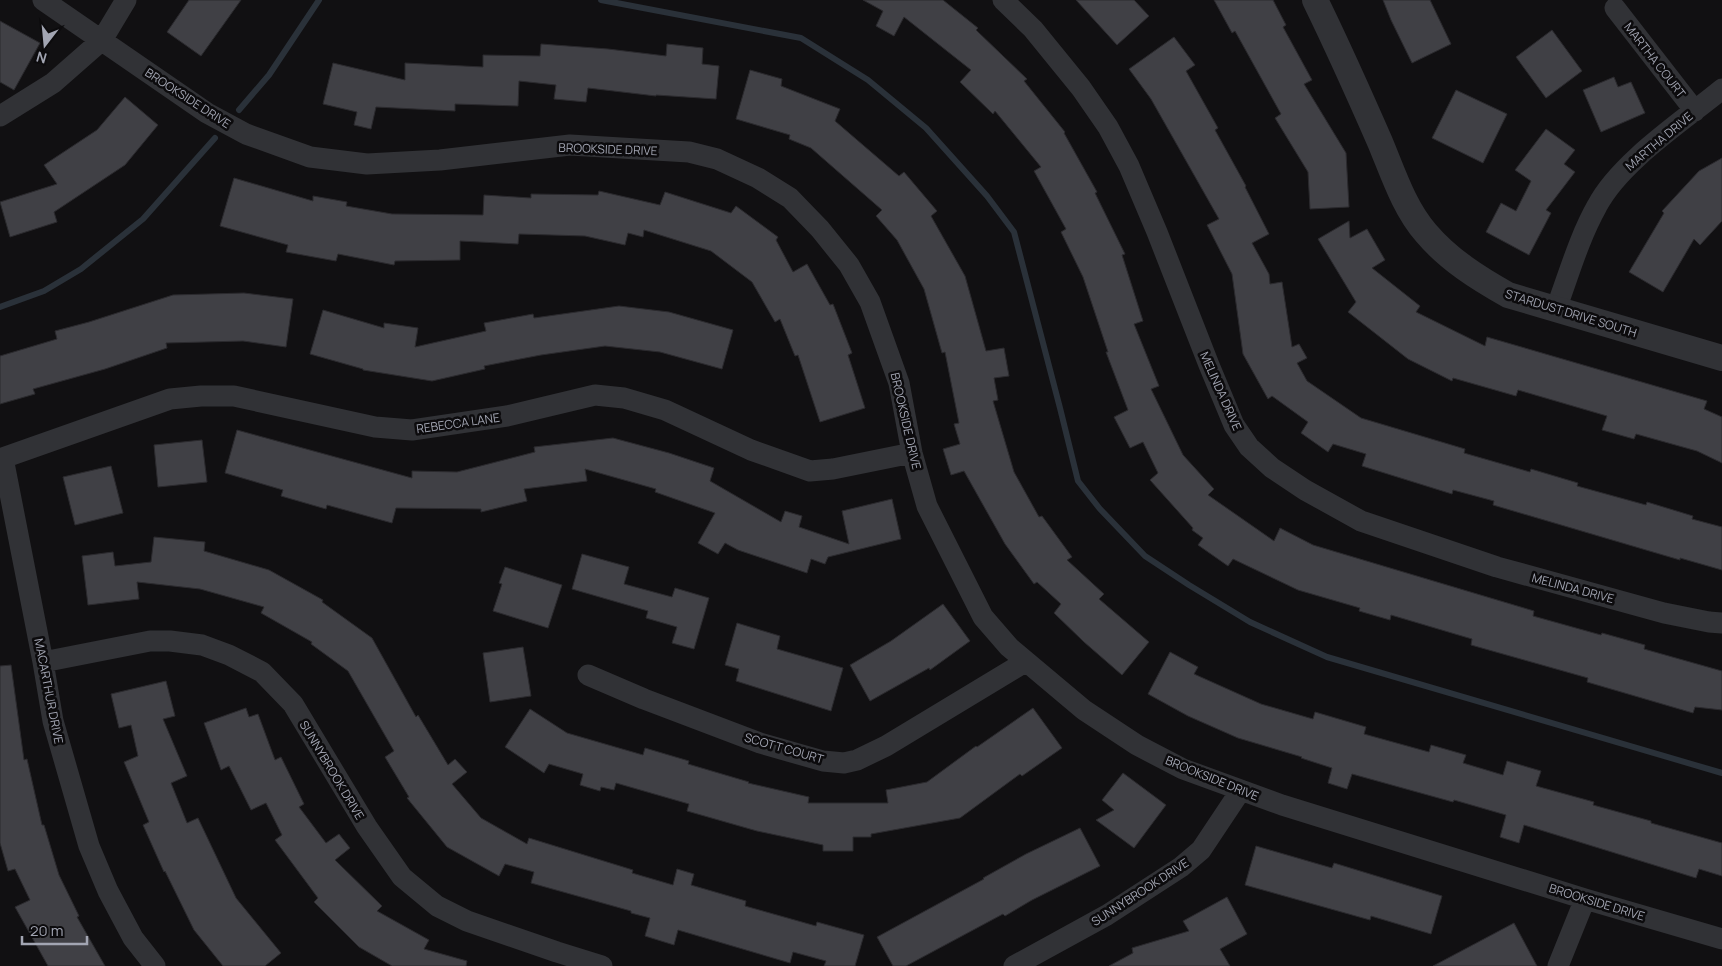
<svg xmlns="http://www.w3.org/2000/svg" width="1722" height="966" viewBox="0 0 1722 966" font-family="Manrope,sans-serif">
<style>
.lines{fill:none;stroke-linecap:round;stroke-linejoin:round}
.stream{stroke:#2a3139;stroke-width:6}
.building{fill:#404045;stroke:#2b2a2e}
.minor{stroke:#313236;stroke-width:21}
.tertiary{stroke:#313236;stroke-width:26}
.labels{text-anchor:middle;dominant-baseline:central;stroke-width:5;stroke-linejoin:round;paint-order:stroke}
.street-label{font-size:12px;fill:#a2a5b2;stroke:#0c0b0d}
</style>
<rect width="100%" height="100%" fill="#111012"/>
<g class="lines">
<path class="stream" d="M601 0 801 38 868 80 926 128 987 196 1014 232 1060 408 1078 481 1100 509 1145 556 1189 585 1250 622 1327 657 1722 773
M239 110 269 75 319 0
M0 307 44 291 81 269 143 219 215 138"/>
</g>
<path class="building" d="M189 0H241L201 56 167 32Z
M863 0H943L978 28 976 30 1027 79 1024 81 1065 132 1064 133 1097 192 1095 193 1125 254 1122 255 1143 321 1134 324 1159 386 1151 389 1183 455 1214 489 1208 495 1274 541 1280 528 1313 545 1534 611 1533 616 1601 635 1602 633 1645 645 1644 649 1722 671V710L1695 707 1693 713 1587 682 1588 678 1471 645 1472 639 1391 615 1390 620 1359 611 1360 608 1298 590 1233 559 1228 566 1198 545 1203 538 1192 530 1193 528 1150 480 1158 473 1143 442 1130 448 1114 417 1128 410 1106 352H1108L1083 277 1061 232 1066 229 1034 171 1041 167 995 111 993 114 960 82 971 70 904 17 894 36 876 26 883 11Z
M1076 0H1134L1149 16 1117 45Z
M1214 0H1273L1286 25 1283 27 1312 80 1304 84 1346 153 1349 207 1310 209 1308 172 1275 118 1281 114 1235 31 1232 33Z
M1383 0H1430L1451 44 1412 63 1391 20Z
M0 21 40 43 14 90 0 82Z
M1552 30 1582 71 1546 98 1516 57Z
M1174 37 1195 65 1186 71 1218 128 1215 130 1246 186 1245 187 1269 234 1252 243 1269 274 1270 284 1282 282 1292 347 1299 344 1307 358 1297 363 1307 381 1361 418 1465 449 1464 453 1530 472 1531 469 1578 483 1577 486 1646 505 1647 502 1693 516 1692 519 1722 527V570L1680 558V560L1493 505 1494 501 1453 490 1452 494 1362 466 1366 454 1333 444 1328 452 1301 433 1308 422 1272 396 1268 399 1243 354 1232 274 1207 225 1219 219 1151 99 1129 69Z
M541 44 608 49 666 56 667 44 703 48 702 64 719 66 716 99 656 95V96L588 88 586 102 554 99 556 85 519 81 518 106 455 104V111L376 107 371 129 354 125 357 112 323 104 333 63 405 80V63L483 67V55L540 56Z
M750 70 782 79 781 86 840 109 835 121 899 176 904 172 937 211 931 216 965 276 986 351 1004 348 1009 376 994 378 998 400 993 401 1014 472 1039 517 1042 516 1072 557 1067 560 1104 594 1099 599 1149 642 1122 675 1084 642 1054 613 1061 604 1037 582 1034 584 1005 544 964 471 951 475 943 449 960 444 954 424 959 423 945 352 942 353 924 289 897 240 876 216 882 210 811 148 789 139 790 135 736 119Z
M1614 77 1618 87 1631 82 1645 113 1601 132 1583 90Z
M1456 90 1507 114 1483 163 1432 138Z
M125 97 158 125 125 165 54 212 57 222 10 237 0 202 57 184 44 165 97 130Z
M1546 129 1575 150 1564 164 1575 172 1546 210 1551 213 1529 255 1486 232 1501 203 1516 211 1531 181 1515 170Z
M1722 158V221L1700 245 1694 239 1663 292 1629 272 1664 213 1662 211 1699 171Z
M234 178 313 201V196L347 202 346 206 392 214 483 215 484 195 531 198V194L598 195 599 191 660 205 665 192 731 213 736 206 778 237 776 240 793 272 807 264 830 305 833 304 852 353 848 355 865 408 820 422 798 355 795 356 780 319 775 322 752 282 711 251 644 230 643 237 628 233 625 245 585 236 519 234 518 244 460 241V260L395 261 394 265 338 254 336 261 286 252 288 245 220 226Z
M1349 221 1350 238 1367 229 1385 260 1372 268 1420 306 1416 312 1485 346 1487 337 1707 401 1704 409 1722 417V463L1697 451 1636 434 1634 439 1602 430 1607 416 1518 390 1516 396 1453 378 1452 381 1408 359 1348 312 1356 302 1318 239Z
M244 293 293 299 286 347 243 341 166 343 167 348 105 369 33 389 35 394 0 404V356L57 339 55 331 89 322 173 295Z
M619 306 669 312 733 330 722 369 660 352 605 346 541 355 484 366 485 369 432 381 363 370V369L310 354 323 310 384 328V323L418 328 415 347 486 331 484 323 533 314 534 318Z
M237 430 412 478V471L457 472 535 452 534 447 613 438 669 453 714 468 710 481 781 522 785 511 802 516 799 527 849 544 842 511 892 499 901 539 828 557 825 564 811 559 807 573 738 550 725 543 718 554 698 543 715 513 655 492 656 489 585 469 587 481 524 489 527 501 481 512V509L396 508 392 523 327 505 326 509 281 496 283 490 225 473Z
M202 440 207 482 158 487 154 445Z
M111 466 123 513 75 525 63 477Z
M154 537 205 542 204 551 269 570 323 600 322 602 372 638 416 717 418 715 448 765 455 759 467 772 452 784 481 818 527 844 529 838 633 870 632 873 673 885 677 869 694 874 691 885 746 901 745 906 816 926 817 922 864 935 855 966H824L826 961 793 952 790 963 678 930 674 945 645 936 650 918 631 913V911L531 883 534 872 505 864 499 876 447 847 407 798 409 797 385 757 394 751 348 671 311 644 312 642 261 613 264 607 200 589 137 582 139 599 88 605 82 556 113 552 115 566 151 562Z
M582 554 629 567 624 584 672 597 675 588 709 598 694 649 672 643 677 627 646 618 648 611 572 589Z
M505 567 562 585 548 628 493 611 502 584 499 583Z
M943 604 970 641 930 670 929 668 870 701 850 665 891 641Z
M737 623 780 636 777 649 843 668 831 711 736 681 739 669 725 665Z
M523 647 531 696 490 702 483 653Z
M1170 652 1198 667 1194 674 1261 704 1313 719 1315 712 1366 727 1364 734 1429 752 1431 745 1466 755 1463 763 1503 775 1507 761 1541 771 1536 786 1594 802 1593 805 1651 821V823L1722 843V876L1699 869 1696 878 1524 825 1519 843 1500 837 1506 815 1454 800 1453 802 1352 774 1347 789 1328 783 1332 768 1301 758 1302 757 1238 738 1188 716 1148 694Z
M11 665 24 760 27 759 42 825H44L59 875 79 916 77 917 105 966H48L15 907 30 900 15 869 8 871 0 843V666Z
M166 681 175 716 163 719 187 776 171 783 187 823 198 818 236 898 281 953 265 966H223L194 930 165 871 164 872 143 825 149 822 124 762 138 756 131 725 119 728 111 694Z
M246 708 249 717 258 714 275 760 281 757 304 804 299 807 326 843 339 834 350 848 335 860 382 906 377 911 429 940 424 949 467 961 466 966H392L359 947 314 902 318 898 275 840 282 835 266 803 251 810 229 766 221 770 204 723Z
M1033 708 1062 748 1022 776 1020 774 960 818 871 834V837H853V851H823V845L757 831 687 811 689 804 616 783 614 790 601 787 600 791 580 785 583 774 549 764 544 773 505 747 530 709 567 733 643 755 645 748 689 761 688 764 749 782 748 783 809 797 808 803H888L886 790 927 782 976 746 977 747Z
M1123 773 1166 805 1134 848 1096 820 1114 810 1102 800Z
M1080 828 1100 866 1032 900 1005 916 1003 914 906 966H893L877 937 984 879 983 878 1026 854Z
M1256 846 1332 868 1334 863 1442 896 1431 934 1371 916 1370 920 1245 885Z
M1227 897 1247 934 1220 949 1230 966H1109L1133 953 1132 948 1189 931 1183 921Z
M1514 923 1537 966H1433Z"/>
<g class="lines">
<path class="minor" d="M43 0 207 113 246 134 310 157 367 164 440 160 570 145 689 152 717 159 758 178 790 198 820 229 849 265 870 302 899 383 912 453 927 506 983 617 1009 647 1084 710 1137 745 1183 769 1282 805 1585 899 1722 939
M1003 0 1033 29 1081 88 1108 127 1129 166 1157 232 1209 365 1234 425 1249 447 1272 468 1305 490 1361 521 1497 567 1664 613 1709 622 1722 623
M1615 8 1695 111
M0 116 53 83 102 40 126 0
M1556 309C1569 274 1579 238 1597 206 1620 162 1683 121 1722 89
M3 458 43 662 53 721 89 846 108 891 133 938 155 966
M0 459 170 399 201 396H234L375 427 412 430 507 416 595 395 624 398 665 410 751 450 810 471 833 469 912 453
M43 662 150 641H170L202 645 229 655 262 672 293 704 367 827 402 877 437 906 467 921 557 952 602 966
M588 675 644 699 760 743 823 761 844 763 857 760 886 746 1025 662
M1014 966 1107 915 1181 867 1201 850 1241 790
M1558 966 1585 899"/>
<path class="tertiary" d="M1315 0C1338 47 1359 94 1380 142 1393 173 1404 208 1426 233 1449 260 1478 278 1508 295L1722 358"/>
</g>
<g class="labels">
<g class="street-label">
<text transform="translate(1655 60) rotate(52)">MARTHA COURT</text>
<text transform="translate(188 98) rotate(33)">BROOKSIDE DRIVE</text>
<text transform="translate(1659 141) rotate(-40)">MARTHA DRIVE</text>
<text transform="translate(608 149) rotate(2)">BROOKSIDE DRIVE</text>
<text transform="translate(1571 313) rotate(17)">STARDUST DRIVE SOUTH</text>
<text transform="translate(1221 391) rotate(66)">MELINDA DRIVE</text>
<text transform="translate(906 421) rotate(77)">BROOKSIDE DRIVE</text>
<text transform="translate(458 423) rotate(-8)">REBECCA LANE</text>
<text transform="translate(1573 588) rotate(15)">MELINDA DRIVE</text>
<text transform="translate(49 691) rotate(79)">MACARTHUR DRIVE</text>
<text transform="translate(784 748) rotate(16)">SCOTT COURT</text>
<text transform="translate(332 770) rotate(59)">SUNNYBROOK DRIVE</text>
<text transform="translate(1212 778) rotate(22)">BROOKSIDE DRIVE</text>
<text transform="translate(1140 892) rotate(-33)">SUNNYBROOK DRIVE</text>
<text transform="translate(1597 902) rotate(17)">BROOKSIDE DRIVE</text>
</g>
</g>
<g transform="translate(45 45) rotate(196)" stroke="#0c0b0d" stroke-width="4" paint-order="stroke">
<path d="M0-4L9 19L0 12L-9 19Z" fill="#a2a5b2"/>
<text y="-8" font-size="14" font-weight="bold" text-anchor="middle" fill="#a2a5b2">N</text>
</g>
<path d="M22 936v8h65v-8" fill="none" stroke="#a2a5b2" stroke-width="2.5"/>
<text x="30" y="936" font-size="15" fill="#a2a5b2" stroke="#0c0b0d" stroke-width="4" paint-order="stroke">20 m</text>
</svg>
